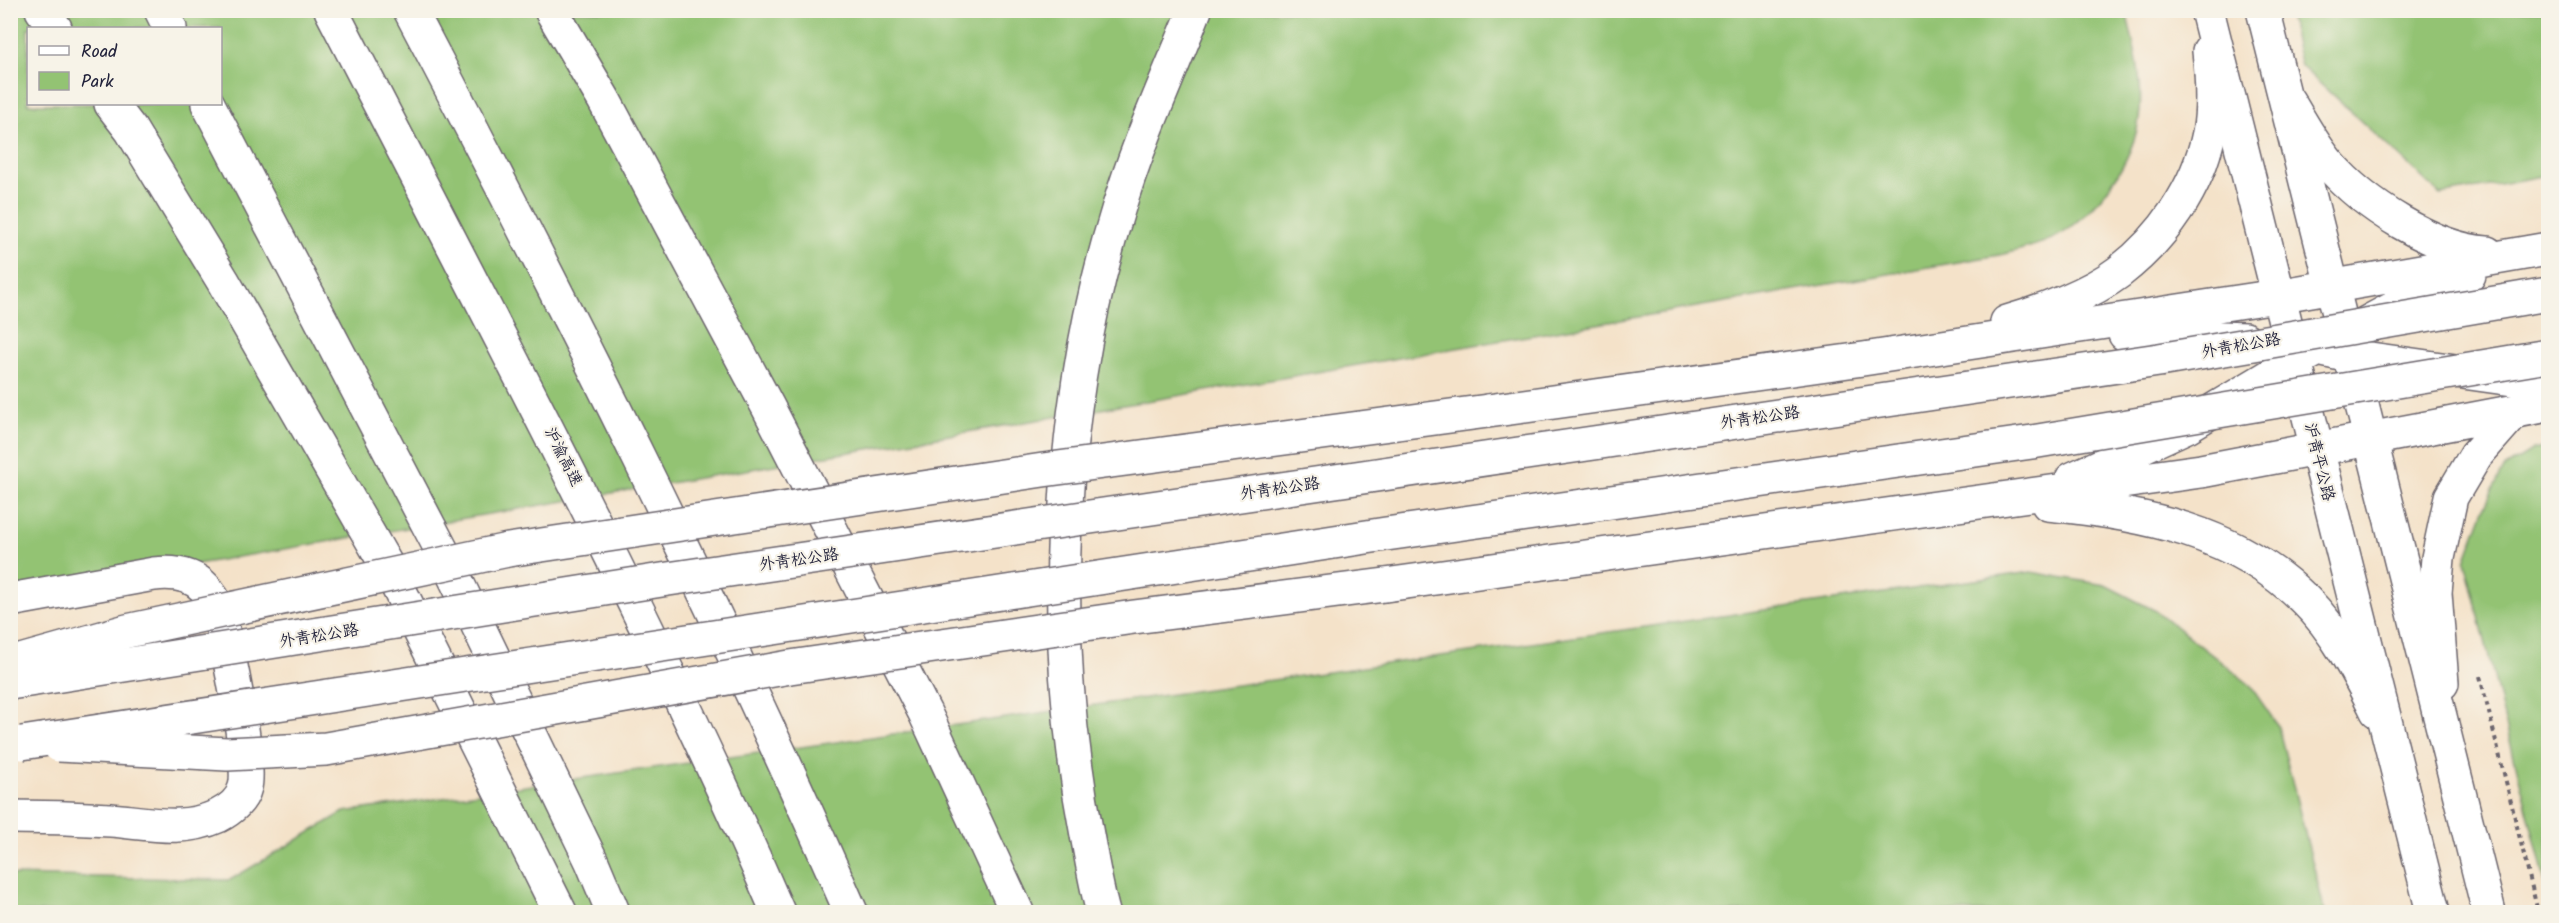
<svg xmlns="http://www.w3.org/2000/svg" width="2559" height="923" viewBox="0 0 2559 923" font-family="Kalam,'LXGW WenKai TC',sans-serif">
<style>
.green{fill:#93c373;stroke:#5a7257;stroke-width:1.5;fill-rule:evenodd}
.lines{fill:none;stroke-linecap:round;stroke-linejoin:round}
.tertiary-casing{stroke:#6c656d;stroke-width:36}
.secondary-casing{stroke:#6c656d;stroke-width:36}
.trunk-casing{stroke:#6c656d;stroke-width:36}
.motorway-casing{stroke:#6c656d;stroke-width:36}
.path{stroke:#6c656d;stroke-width:4;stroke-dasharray:4.5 4.5;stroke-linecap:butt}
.tertiary{stroke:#fff;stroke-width:33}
.secondary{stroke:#fff;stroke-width:33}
.trunk{stroke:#fff;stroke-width:33}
.motorway{stroke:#fff;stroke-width:33}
.secondary-bridge-casing{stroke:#6c656d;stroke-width:36;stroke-linecap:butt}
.primary-bridge-casing{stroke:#6c656d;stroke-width:36;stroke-linecap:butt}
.secondary-bridge{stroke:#fff;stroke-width:33}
.primary-bridge{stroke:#fff;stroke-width:33}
.labels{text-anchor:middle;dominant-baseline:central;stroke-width:4.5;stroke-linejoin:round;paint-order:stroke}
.street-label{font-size:16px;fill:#22223b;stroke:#f7f3e8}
</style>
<rect width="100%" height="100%" fill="#f7f3e8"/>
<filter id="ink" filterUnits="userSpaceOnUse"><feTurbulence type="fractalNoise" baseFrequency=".0167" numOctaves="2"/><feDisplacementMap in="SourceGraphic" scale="12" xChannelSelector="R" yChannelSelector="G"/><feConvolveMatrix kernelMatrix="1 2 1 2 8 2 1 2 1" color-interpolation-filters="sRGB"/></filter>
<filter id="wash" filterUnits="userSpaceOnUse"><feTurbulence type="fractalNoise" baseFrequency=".008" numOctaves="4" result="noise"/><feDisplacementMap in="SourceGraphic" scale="24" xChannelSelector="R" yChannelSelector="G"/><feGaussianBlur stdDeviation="1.35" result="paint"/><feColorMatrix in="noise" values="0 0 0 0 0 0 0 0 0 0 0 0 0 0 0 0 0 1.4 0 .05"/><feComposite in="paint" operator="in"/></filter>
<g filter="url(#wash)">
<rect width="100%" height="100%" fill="#f4e2c9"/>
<path class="green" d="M11 11H2126C2133 42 2143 78 2140 110 2137 155 2104 202 2069 229 2052 242 2026 248 2005 254L11 596ZM28 28H220V104H28Z
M2288 11H2548V175L2441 195 2301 66Z
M2548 447V893L2465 561 2486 504 2504 468 2533 450Z
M2031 572 2105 585 2156 611 2249 684 2278 726 2325 912H11V875L230 880 344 812Z"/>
</g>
<g filter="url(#ink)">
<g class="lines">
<defs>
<path id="tertiary" d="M10 600 154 574C172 572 192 574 205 588 207 591 211 596 213 599 225 623 252 763 245 787 242 800 230 810 218 816 183 832 148 823 111 820 77 818 44 817 10 817"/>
<path id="secondary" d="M2288 101C2301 122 2313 145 2329 164 2363 204 2434 250 2487 253
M2007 322C2042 312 2090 294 2119 272 2163 238 2198 188 2209 133 2214 107 2212 78 2209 51
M2125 334 2245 339
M2322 350 2349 356 2548 384
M1488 411 1863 359 2277 296 2548 249
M2072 479 2187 426 2294 362 2396 307 2469 275
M2048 504C2142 513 2236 531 2305 600 2336 630 2358 673 2377 711
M1385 585 2201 471 2548 405
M2442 683 2435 593 2438 558 2451 497 2476 455 2513 413"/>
<path id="trunk" d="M2207 10 2433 912
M2263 10 2489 912"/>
<path id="motorway" d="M42 10 55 28
M161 10 170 28
M331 10C485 309 644 605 778 912
M410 10C566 307 717 606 851 912
M551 10 604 100 768 407 925 713 1017 912
M111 104 131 130 223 281 391 573 560 912
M208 104 442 551 592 862 613 912
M1103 912C1096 887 1092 861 1087 835 1048 634 1057 406 1118 210 1138 142 1169 76 1195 10"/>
</defs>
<use href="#tertiary" class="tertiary-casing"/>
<use href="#secondary" class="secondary-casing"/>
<use href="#trunk" class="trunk-casing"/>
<use href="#motorway" class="motorway-casing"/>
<path class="path" d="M2480 676 2538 912"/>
<use href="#tertiary" class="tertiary"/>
<use href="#secondary" class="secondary"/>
<use href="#trunk" class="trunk"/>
<use href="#motorway" class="motorway"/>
<defs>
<path id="secondary-bridge" d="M10 664 127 631 508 550 1043 470 1488 411
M59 745 227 754 326 749 790 667 1134 617 1385 585"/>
<path id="primary-bridge" d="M10 683 668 579 2159 360 2548 294
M22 743 1386 534 2032 442 2548 356"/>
</defs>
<use href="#secondary-bridge" class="secondary-bridge-casing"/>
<use href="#primary-bridge" class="primary-bridge-casing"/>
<use href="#secondary-bridge" class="secondary-bridge"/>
<use href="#primary-bridge" class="primary-bridge"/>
</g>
</g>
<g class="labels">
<g class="street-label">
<text transform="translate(2241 346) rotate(-10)">外青松公路</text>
<text transform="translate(1760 418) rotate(-8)">外青松公路</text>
<text transform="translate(563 457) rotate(63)">沪渝高速</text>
<text transform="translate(2319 462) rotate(76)">沪青平公路</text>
<text transform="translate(1280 489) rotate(-8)">外青松公路</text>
<text transform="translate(799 560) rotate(-8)">外青松公路</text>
<text transform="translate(319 636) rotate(-9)">外青松公路</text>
</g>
</g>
<rect width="2559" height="923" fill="none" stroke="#f7f3e8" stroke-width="36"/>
<rect x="27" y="27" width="195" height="78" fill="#f7f3e8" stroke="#a29fa3" stroke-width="1.5"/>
<rect x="39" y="46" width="30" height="9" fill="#ffffff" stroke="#a29fa3" stroke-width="1.5"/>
<text x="81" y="57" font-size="18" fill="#22223b">Road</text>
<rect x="39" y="72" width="30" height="18" fill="#93c373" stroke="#a29fa3" stroke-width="1.5"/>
<text x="81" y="87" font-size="18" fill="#22223b">Park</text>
</svg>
